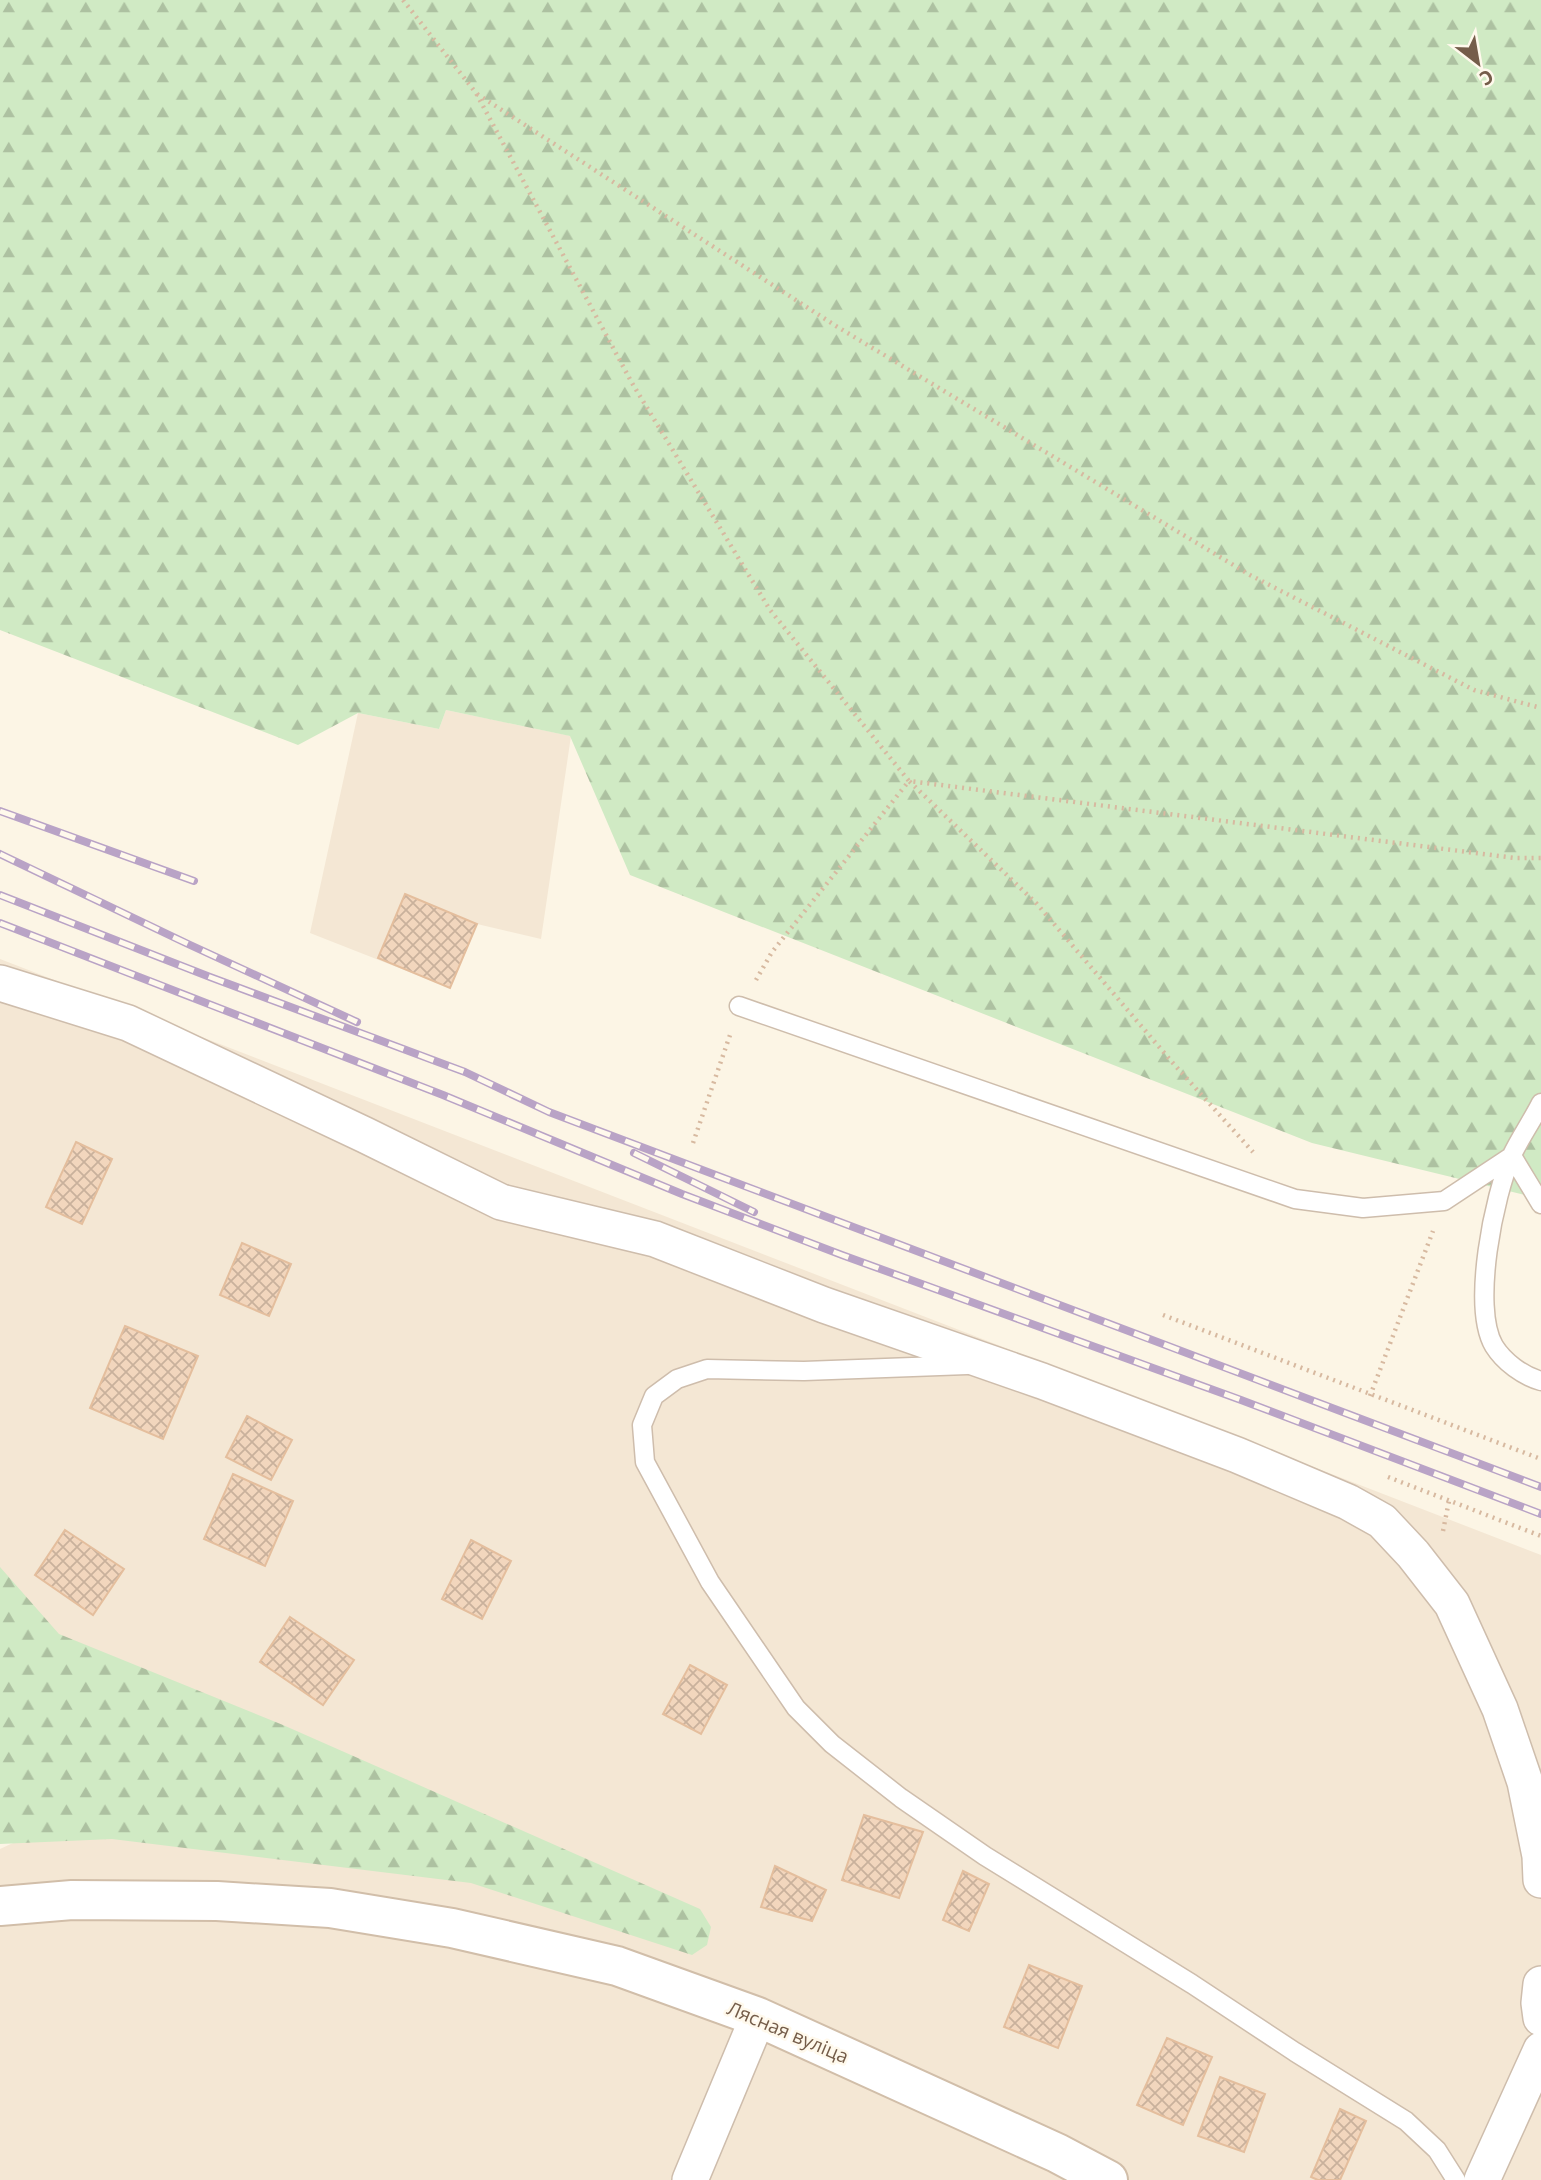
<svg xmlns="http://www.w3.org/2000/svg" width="1541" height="2180" viewBox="0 0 1541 2180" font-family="'Open Sans',sans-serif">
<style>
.residential{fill:#f4e7d4}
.forest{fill:url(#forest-firs)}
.building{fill:url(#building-cross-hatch);stroke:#e4be9d;stroke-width:2}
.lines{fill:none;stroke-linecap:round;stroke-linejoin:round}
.lane-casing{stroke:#cebdac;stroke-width:21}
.street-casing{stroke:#cebdac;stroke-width:38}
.secondary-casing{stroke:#d1bea9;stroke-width:42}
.path{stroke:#d7b9a0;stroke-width:4.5;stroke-dasharray:2 5;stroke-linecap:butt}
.lane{stroke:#fff;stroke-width:18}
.street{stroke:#fff;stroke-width:35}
.secondary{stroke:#fff;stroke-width:38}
.rail-casing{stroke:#b9a3c6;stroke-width:8}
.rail{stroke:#fff9ec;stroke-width:5;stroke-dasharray:16;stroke-linecap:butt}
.labels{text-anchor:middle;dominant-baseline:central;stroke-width:5;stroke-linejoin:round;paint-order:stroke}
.street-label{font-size:19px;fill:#755d4a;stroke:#fff9ec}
</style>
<defs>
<pattern id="forest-firs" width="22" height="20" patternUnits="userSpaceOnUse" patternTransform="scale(1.75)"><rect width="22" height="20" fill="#d0eac4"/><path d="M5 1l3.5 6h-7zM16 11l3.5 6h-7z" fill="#adc1a1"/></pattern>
<pattern id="building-cross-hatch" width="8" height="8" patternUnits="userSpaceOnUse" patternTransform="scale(1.75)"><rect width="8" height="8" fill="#f2d6bd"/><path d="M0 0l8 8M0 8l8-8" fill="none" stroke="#c9b19c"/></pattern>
</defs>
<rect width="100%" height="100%" fill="#fcf5e5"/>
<path class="residential" d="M446 710 571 736 541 939 477 924 450 988 310 933 358 713 439 729Z
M0 959 1541 1555V2180H0V1849L159 1776 0 1691Z"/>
<path class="forest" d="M0 0H1541V1199L1312 1143 630 875 570 736 446 710 439 729 358 713 298 745 0 630Z
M0 1567 59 1634 283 1725 700 1909 711 1927 707 1945 692 1955 471 1883 112 1839 0 1844Z"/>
<path class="building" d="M405 894 477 924 450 988 378 958Z
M76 1142 112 1159 82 1224 46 1207Z
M242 1243 291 1264 269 1316 220 1295Z
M125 1326 198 1356 163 1439 90 1408Z
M247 1416 292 1440 271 1480 226 1457Z
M233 1474 293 1501 265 1566 204 1539Z
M65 1530 124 1569 93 1615 35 1575Z
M471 1540 511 1561 482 1619 442 1599Z
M290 1617 354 1660 323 1705 260 1662Z
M690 1665 727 1685 701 1734 663 1714Z
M864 1815 923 1832 899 1898 842 1880Z
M775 1866 826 1890 812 1921 761 1907Z
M963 1871 989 1884 969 1931 943 1920Z
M1029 1965 1082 1986 1058 2048 1004 2027Z
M1167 2038 1212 2057 1183 2125 1137 2105Z
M1220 2077 1265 2094 1244 2152 1198 2136Z
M1340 2109 1366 2121 1340 2180H1318L1311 2177Z"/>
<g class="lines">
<defs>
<path id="lane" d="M739 1006 1295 1199 1363 1208 1444 1201 1512 1156
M1541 1103C1532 1121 1520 1138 1512 1155 1494 1195 1471 1307 1494 1346 1504 1362 1523 1376 1541 1381
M1512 1156 1541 1204
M967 1365 804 1371 707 1369 677 1379 654 1396 642 1425 645 1462 710 1582 796 1708 832 1744 901 1798 985 1856 1192 1984 1295 2052 1406 2121 1437 2150 1456 2180"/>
<path id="street" d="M0 983 128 1023 365 1135 501 1202 655 1239 824 1305 1042 1381 1237 1455 1348 1502 1382 1521 1413 1554 1452 1604 1500 1709 1525 1782 1540 1856 1541 1880
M1541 1984 1539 2003 1541 2018
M690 2180 758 2017
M1482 2180 1541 2050"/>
<path id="secondary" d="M0 1906 72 1900 217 1901 330 1908 452 1928 617 1966 758 2017 1057 2153 1108 2180"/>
</defs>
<use href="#lane" class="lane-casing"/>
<use href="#street" class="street-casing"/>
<use href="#secondary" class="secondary-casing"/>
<path class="path" d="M403 0 476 93 632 383 770 610 909 781 1515 858H1541
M477 94 836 326 1250 575 1474 690 1541 708
M756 980 772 952 909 781 1037 904 1172 1062 1253 1152
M693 1143 730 1035
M1163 1315 1541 1459
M1370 1396 1433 1231
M1388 1477 1541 1536
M1443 1531 1449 1501"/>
<use href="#lane" class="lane"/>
<use href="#street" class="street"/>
<use href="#secondary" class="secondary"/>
<defs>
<path id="rail" d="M0 811 194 881
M0 854 188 944 357 1022
M0 895 210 977 465 1072 549 1112 1541 1487
M0 923 443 1095 682 1194 842 1255 1241 1400 1541 1514
M634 1153 754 1212"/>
</defs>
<use href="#rail" class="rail-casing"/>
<use href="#rail" class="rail"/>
</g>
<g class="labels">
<g class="street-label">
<text transform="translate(788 2032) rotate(23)">Лясная вуліца</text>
</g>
</g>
<g transform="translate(1478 63) rotate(149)" stroke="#fff9ec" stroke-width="5" paint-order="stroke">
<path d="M0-5L12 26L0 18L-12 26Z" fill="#755d4a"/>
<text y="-10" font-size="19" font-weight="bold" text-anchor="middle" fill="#755d4a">С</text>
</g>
</svg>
